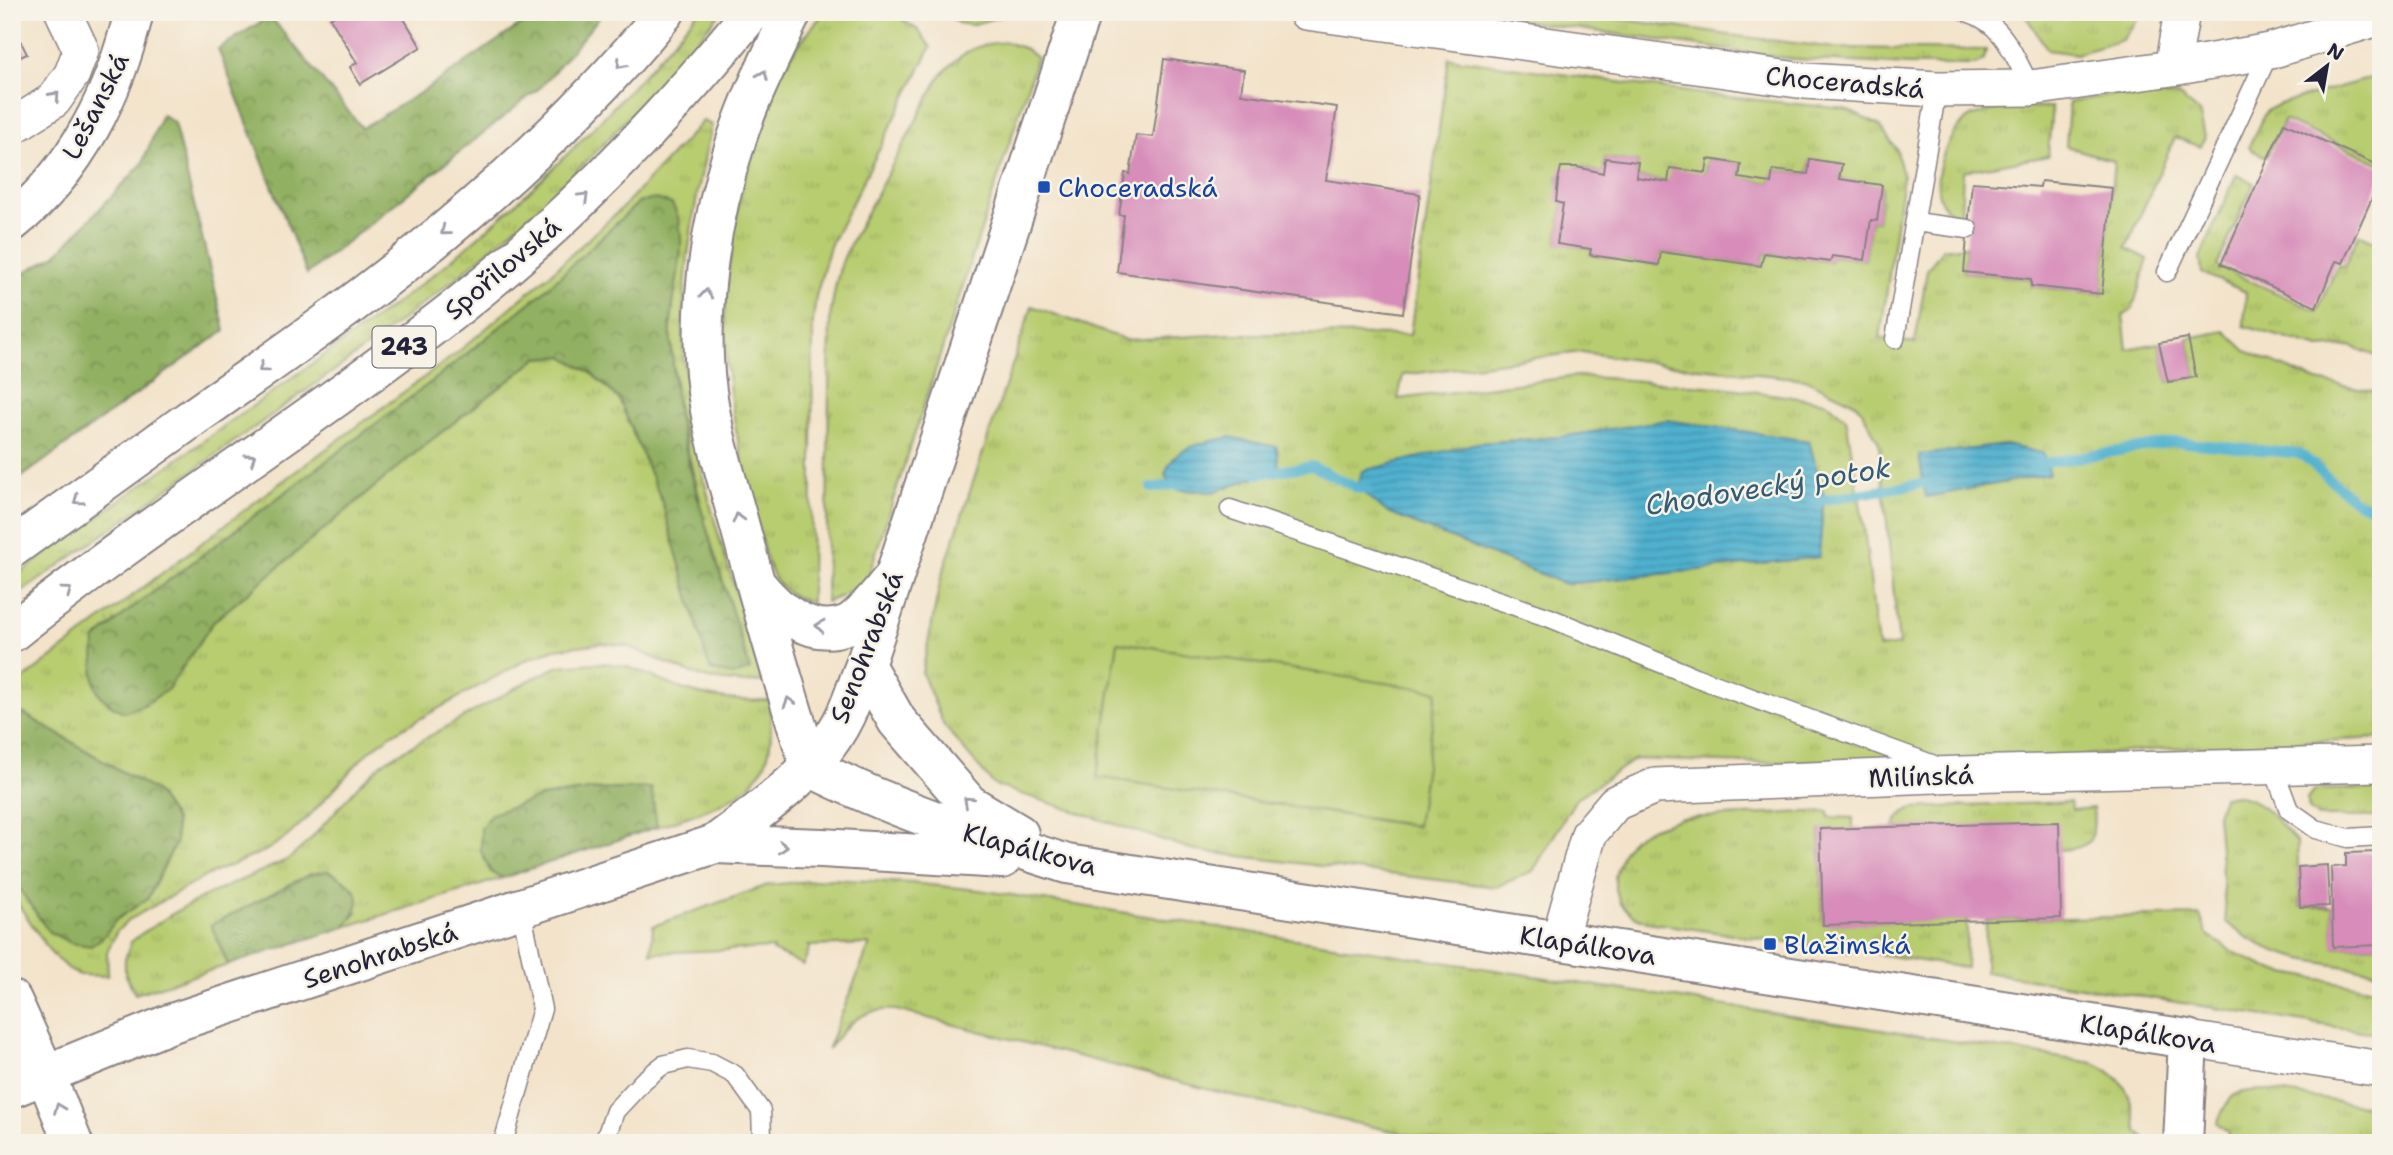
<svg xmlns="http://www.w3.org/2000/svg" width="2393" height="1155" viewBox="0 0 2393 1155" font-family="'Shantell Sans',sans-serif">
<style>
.grass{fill:url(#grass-tufts);stroke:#6d7756;stroke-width:2;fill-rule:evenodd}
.forest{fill:url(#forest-crowns);stroke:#5a694e;stroke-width:2}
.garden{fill:#b8cc70;stroke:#6d7756;stroke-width:2}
.water{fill:url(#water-rules);stroke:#396a85;stroke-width:2}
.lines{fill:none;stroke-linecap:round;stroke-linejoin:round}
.stream{stroke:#50b1cf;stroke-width:10}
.building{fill:#d78cb9}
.service-casing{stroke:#8a8282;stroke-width:21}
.minor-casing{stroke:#8a8282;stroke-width:38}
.tertiary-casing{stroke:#8a8282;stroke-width:42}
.secondary-casing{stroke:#8a8282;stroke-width:42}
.trunk-casing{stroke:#8a8282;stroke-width:42}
.service{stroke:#fff;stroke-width:18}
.minor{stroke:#fff;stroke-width:35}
.tertiary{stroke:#fff;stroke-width:38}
.secondary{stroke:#fff;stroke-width:38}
.trunk{stroke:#fff;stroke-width:38}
.oneway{stroke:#9c9ca7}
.transit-dot{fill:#1a4fb4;stroke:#f7f3e8;stroke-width:2.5}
.labels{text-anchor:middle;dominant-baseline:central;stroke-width:5;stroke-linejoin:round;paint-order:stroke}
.shield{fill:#f7f3e8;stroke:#62616f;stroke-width:2}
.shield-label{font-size:24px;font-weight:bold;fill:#22223b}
.street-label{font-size:26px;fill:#22223b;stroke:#f7f3e8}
.transit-label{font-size:26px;fill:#164399;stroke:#f7f3e8;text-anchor:start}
.water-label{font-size:28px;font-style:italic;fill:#345b76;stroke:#f7f3e8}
</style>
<defs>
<pattern id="grass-tufts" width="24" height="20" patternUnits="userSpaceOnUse" patternTransform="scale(1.75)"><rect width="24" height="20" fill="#b8cc70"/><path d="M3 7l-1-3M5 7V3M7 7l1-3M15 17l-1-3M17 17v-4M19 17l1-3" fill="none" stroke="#9eaf62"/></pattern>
<pattern id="forest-crowns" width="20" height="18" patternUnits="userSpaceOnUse" patternTransform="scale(1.75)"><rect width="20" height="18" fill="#92b062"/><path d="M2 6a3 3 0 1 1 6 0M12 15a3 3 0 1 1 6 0" fill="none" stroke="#778f52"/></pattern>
<pattern id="water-rules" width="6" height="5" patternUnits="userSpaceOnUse" patternTransform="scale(1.75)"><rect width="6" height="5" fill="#50b1cf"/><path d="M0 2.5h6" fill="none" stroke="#4290a9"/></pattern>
</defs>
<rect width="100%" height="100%" fill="#f7f3e8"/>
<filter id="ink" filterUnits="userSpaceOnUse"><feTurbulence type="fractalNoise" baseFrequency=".0143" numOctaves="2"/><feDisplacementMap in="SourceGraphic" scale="14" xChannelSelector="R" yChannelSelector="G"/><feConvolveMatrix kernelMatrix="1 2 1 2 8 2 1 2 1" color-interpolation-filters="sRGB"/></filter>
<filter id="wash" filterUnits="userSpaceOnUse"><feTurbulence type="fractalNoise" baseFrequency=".00686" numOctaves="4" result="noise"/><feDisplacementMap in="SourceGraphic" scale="28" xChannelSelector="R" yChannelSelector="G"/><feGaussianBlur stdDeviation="1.57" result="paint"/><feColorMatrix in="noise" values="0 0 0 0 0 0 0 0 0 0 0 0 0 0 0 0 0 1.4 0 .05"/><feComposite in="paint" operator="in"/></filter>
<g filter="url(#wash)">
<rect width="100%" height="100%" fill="#f3e3ca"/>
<path class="grass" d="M698 12H721L661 83 595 153 535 211 454 280 345 363 12 599V579C98 515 186 453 274 391 331 350 390 310 444 266 537 189 621 104 698 12Z
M825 12H891L918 30 931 47 830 246 816 296 813 321 811 602C767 595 765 551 755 515 739 451 724 382 725 315 727 264 736 212 748 162 755 135 765 95 780 72 793 51 808 31 825 12Z
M943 12H1016L971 25 958 23Z
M1460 12H1571L1729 35 1836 48 1986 50 1984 60 1975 65H1912L1792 59Z
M2023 12H2143L2122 40 2077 54 2048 50Z
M1006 42 1026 49 1037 58 867 580 842 596 826 602 830 317 835 288 841 264 852 240 939 78C960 53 973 44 1006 42Z
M1449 58 1710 95 1845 109 1879 125 1897 150 1903 177 1880 338 1915 343 1927 270 1943 249 1966 246 1964 272 2031 279V286L2102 294 2114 161 2066 146 2069 102 2119 94 2179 96 2199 112 2205 136 2201 147 2175 137 2126 248 2148 259 2132 310 2123 316 2127 349 2159 343 2168 382 2196 377 2188 338 2225 331 2246 351 2317 381 2381 393V738L2176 748 1965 765 1904 760 1748 763 1635 759 1576 799 1533 871 1496 887 1197 851 994 785 944 726 922 673 941 578 1032 306 1126 340 1231 334 1410 335ZM1605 158 1638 162 1636 177 1668 182 1706 173 1708 159 1741 164 1739 178 1771 183 1774 170 1808 174 1810 160 1841 164 1839 179 1882 186 1877 221 1871 220 1865 260 1832 256 1830 262 1764 253 1761 266 1661 252 1658 265 1590 255 1591 249 1557 243 1563 204 1558 181 1559 176 1578 167 1603 173ZM1581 352 1670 365 1805 379 1855 403 1861 409 1879 443 1899 645 1878 648 1864 527 1846 418 1826 402 1730 388 1578 376 1398 399 1403 375ZM1560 437 1819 557 1565 584 1388 513 1478 443ZM1919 455 2049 474 1926 497ZM1279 469 1212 492 1174 489ZM1436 691 1416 826 1098 777Z
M2381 75V164L2284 120 2266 157 2252 150 2249 146 2266 111 2280 104Z
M2052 107 2048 156 1963 171 1961 216C1956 214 1950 212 1946 208 1925 187 1947 130 1971 117 1995 105 2026 108 2052 107Z
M703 121 712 125C695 198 682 271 683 346 683 363 687 381 689 399 702 496 735 588 765 681L744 683 708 679 680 669 627 646 602 643 555 649 526 660 389 736 365 755 313 812 288 836 265 851 208 875 129 920 117 931 107 952 108 976 80 975 70 971 51 953 12 895V878L49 932 103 937 116 920 148 898 176 842 175 820 155 791 23 713 12 714V688L280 483 457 353 549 275 622 208ZM638 203 681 236 670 332 678 412 700 500 661 499 619 398 591 373 563 356 538 358 426 444 214 621 95 640 127 612 439 376 541 294Z
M2236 175 2254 183 2217 266 2317 311 2338 265 2344 267 2359 234 2381 244V358L2351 346 2319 348 2244 326 2246 292 2202 273 2200 258Z
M595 663C631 663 641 673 672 685 704 698 735 702 769 700 770 714 772 729 770 744 765 798 699 812 657 827L651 788 590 790 541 797 491 872 503 878 345 927 357 912 211 925 228 965 135 994 125 973V960L131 942 141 934 172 914 205 896 289 859 308 842 360 784 385 761 532 679 559 666Z
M2381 788V817H2318L2309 809 2307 799 2315 790Z
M2236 795 2253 800 2273 816 2297 842 2300 907H2332L2334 947 2381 945V972C2327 964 2269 960 2226 922L2217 814 2223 797Z
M2070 802 2072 810 2093 808C2096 839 2092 849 2059 850L1895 827C1897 816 1903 813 1912 808Z
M1829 811V817L1853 818V829L1820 830 1823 924 1967 920 1966 968 1877 954V950L1852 946 1850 952 1647 922 1632 915 1621 904 1615 890V876L1622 855 1632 839 1647 830 1682 818Z
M831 879 911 883 979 890 2094 1063C2127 1078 2132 1097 2137 1132L2150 1143H1447L1254 1101 896 1010C859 1008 849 1024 827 1050L870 944 808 946 810 948 803 965 772 951 773 948 651 953 653 926 768 885Z
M2200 915 2207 934 2231 951 2274 971 2381 990V1034L1985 972 1986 920Z
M2264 1090 2381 1108V1143H2227L2228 1132 2217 1123C2231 1093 2231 1092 2264 1090Z"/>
<path class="forest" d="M539 12H604L542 86 307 274 218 49 270 16 362 128 428 88Z
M162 114 174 123 225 330 12 484V279L56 255 142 164Z
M655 199 672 204C695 241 667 298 671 340 673 364 674 390 678 414 695 500 725 585 750 670L733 675 710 670 661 499 619 399 591 373 563 356 538 358 426 444 214 621 168 689 146 704 124 712C86 695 94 676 95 640L127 612 439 376 541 294 638 203Z
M22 713 155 791 175 820 176 842 148 898 116 920 103 937 91 946 71 943 49 932 12 878V714Z
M651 788 657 827 503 878 491 872 481 852V828L491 814 541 797 590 790Z
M328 871C359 886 368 899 345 927L228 965 211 925 310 874Z"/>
<path class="garden" d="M1118 642 1437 691 1417 826 1097 777Z"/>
<path class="water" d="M1667 420 1809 441 1824 496 1819 557 1566 584 1388 513 1357 488 1362 471 1478 443 1560 437Z
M1230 437 1277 447 1279 469 1213 492 1174 489 1165 475C1173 445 1204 443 1230 437Z
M2005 445 2043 453 2049 474 1926 497 1919 455Z"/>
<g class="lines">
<path class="stream" d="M2032 465 2175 442 2301 454 2355 501 2381 511
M1258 474 1312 466 1357 488 1369 490
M1151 488 1183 484
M1811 502 1937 481"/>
</g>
<g id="blocks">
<path class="building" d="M341 12H400L421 47 360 84 350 67 357 63 330 18Z
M12 24 27 54 12 61Z
M1164 59 1244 70 1241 94 1337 107 1326 180 1420 194 1403 313 1117 272 1124 215H1119L1125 173 1130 174 1136 135 1153 137Z
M2284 123 2381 167V178L2343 263 2336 261 2316 307 2221 264Z
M1605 158 1638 162 1636 177 1668 182 1670 168 1706 173 1708 159 1741 164 1739 178 1771 183 1773 170 1808 174 1810 159 1842 164 1839 179 1882 185 1877 221 1871 220 1865 260 1832 256 1830 262 1764 253 1761 266 1661 252 1659 265 1590 255 1591 249 1557 244 1563 204 1556 202 1558 181 1561 167H1577L1603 173Z
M2041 181 2112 188 2102 294 2031 286V279L1964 272 1972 182 2040 187Z
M2188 338 2196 377 2168 382 2159 343Z
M2059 822 2061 918 1823 925 1820 829Z
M2378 852 2379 865H2381V945L2333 947 2331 867 2346 866V853Z
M2327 865 2329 906 2300 907 2298 867Z"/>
</g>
</g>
<g filter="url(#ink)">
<use href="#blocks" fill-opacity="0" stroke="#8a8282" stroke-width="2"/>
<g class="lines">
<defs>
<path id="service" d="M1967 12C2005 24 2014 56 2031 88
M1915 222 1968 229
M2167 272 2270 51
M1895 339 1937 89
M1230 509 1550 618 1695 677 1937 766
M2273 767 2289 810 2316 829 2348 838 2381 836
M503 1143 542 1009 521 909
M604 1143 615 1111 644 1080 663 1065 688 1059 712 1063 735 1075 761 1111 762 1137 759 1143"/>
<path id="minor" d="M1306 12 1805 81 1937 89 2031 88 2172 68 2270 51 2381 17
M2172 68 2182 12
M12 127 54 100 72 74 81 50 63 12
M1559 940 1589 834 1615 803 1655 786 1961 774 2381 764
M2188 1039 2381 1069"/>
<path id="tertiary" d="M12 222C77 170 115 92 134 12
M865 665 897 721 969 804 1019 834
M810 767C892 809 979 836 1067 864L2188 1039 2183 1143
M715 844 822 848 1002 859
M12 1088 169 1024 715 844C763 808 818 772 845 716 853 699 858 682 865 665L1081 12"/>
<path id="secondary" d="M12 1000 45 1073 73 1143"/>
<path id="trunk" d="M792 12C773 53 751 95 737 138 714 208 701 285 704 358 706 414 724 469 739 523 761 605 784 686 810 767
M12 548C71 506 129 463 188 421 266 366 345 312 419 252 509 180 592 101 665 12
M757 585C777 610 811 639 846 625 862 618 881 591 893 578
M12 632C157 517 315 419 461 304 570 218 664 119 752 12"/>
</defs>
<use href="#service" class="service-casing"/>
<use href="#minor" class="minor-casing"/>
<use href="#tertiary" class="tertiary-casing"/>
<use href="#secondary" class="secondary-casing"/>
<use href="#trunk" class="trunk-casing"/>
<use href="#service" class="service"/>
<use href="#minor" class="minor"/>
<use href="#tertiary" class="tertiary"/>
<use href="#secondary" class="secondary"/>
<use href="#trunk" class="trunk"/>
</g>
<defs><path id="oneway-chevron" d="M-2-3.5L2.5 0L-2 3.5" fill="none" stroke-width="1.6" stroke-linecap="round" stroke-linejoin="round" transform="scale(1.75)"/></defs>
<g class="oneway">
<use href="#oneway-chevron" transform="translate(621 64) rotate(132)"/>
<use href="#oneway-chevron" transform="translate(763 75) rotate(-67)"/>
<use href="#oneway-chevron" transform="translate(55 96) rotate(-48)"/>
<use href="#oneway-chevron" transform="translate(584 197) rotate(-44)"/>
<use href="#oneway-chevron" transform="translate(445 231) rotate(141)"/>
<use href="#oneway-chevron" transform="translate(706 294) rotate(-85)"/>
<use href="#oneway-chevron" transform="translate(263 368) rotate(144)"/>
<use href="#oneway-chevron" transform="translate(251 458) rotate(-35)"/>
<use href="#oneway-chevron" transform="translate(78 500) rotate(144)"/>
<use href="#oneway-chevron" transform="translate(738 518) rotate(-105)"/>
<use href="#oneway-chevron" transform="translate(67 591) rotate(-37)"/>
<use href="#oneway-chevron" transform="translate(820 626) rotate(-174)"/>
<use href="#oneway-chevron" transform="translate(789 702) rotate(-107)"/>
<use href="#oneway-chevron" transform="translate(968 801) rotate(-138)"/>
<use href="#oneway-chevron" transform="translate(783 847) rotate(2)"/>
<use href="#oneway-chevron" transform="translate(59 1108) rotate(-111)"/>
</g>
</g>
<g class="transit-dot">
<rect x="1037" y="180" width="14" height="14" rx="3.5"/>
<rect x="1763" y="937" width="14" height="14" rx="3.5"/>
</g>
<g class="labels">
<rect class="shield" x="372.5" y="326.5" width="63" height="41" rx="5"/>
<g class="shield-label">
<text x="404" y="347">243</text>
</g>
<g class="street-label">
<text transform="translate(1845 82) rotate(5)">Choceradská</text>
<text transform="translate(95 106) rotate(-63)">Lešanská</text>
<text transform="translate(502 268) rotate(-40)">Spořilovská</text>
<text transform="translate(866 647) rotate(-69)">Senohrabská</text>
<text transform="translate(1921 776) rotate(-2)">Milínská</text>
<text transform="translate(1030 849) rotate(15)">Klapálkova</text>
<text transform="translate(1588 945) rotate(9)">Klapálkova</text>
<text transform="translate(380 955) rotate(-18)">Senohrabská</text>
<text transform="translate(2148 1033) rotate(9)">Klapálkova</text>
</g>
<g class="transit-label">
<text x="1058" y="187">Choceradská</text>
<text x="1784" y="944">Blažimská</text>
</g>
<g class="water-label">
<text transform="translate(1768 486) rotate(-9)">Chodovecký potok</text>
</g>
</g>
<rect width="2393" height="1155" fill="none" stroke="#f7f3e8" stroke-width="42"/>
<g transform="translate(2327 66) rotate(31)" stroke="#f7f3e8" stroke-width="5" paint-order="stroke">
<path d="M0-5L12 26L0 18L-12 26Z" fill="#22223b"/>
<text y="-10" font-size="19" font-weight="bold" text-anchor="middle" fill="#22223b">N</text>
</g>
</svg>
